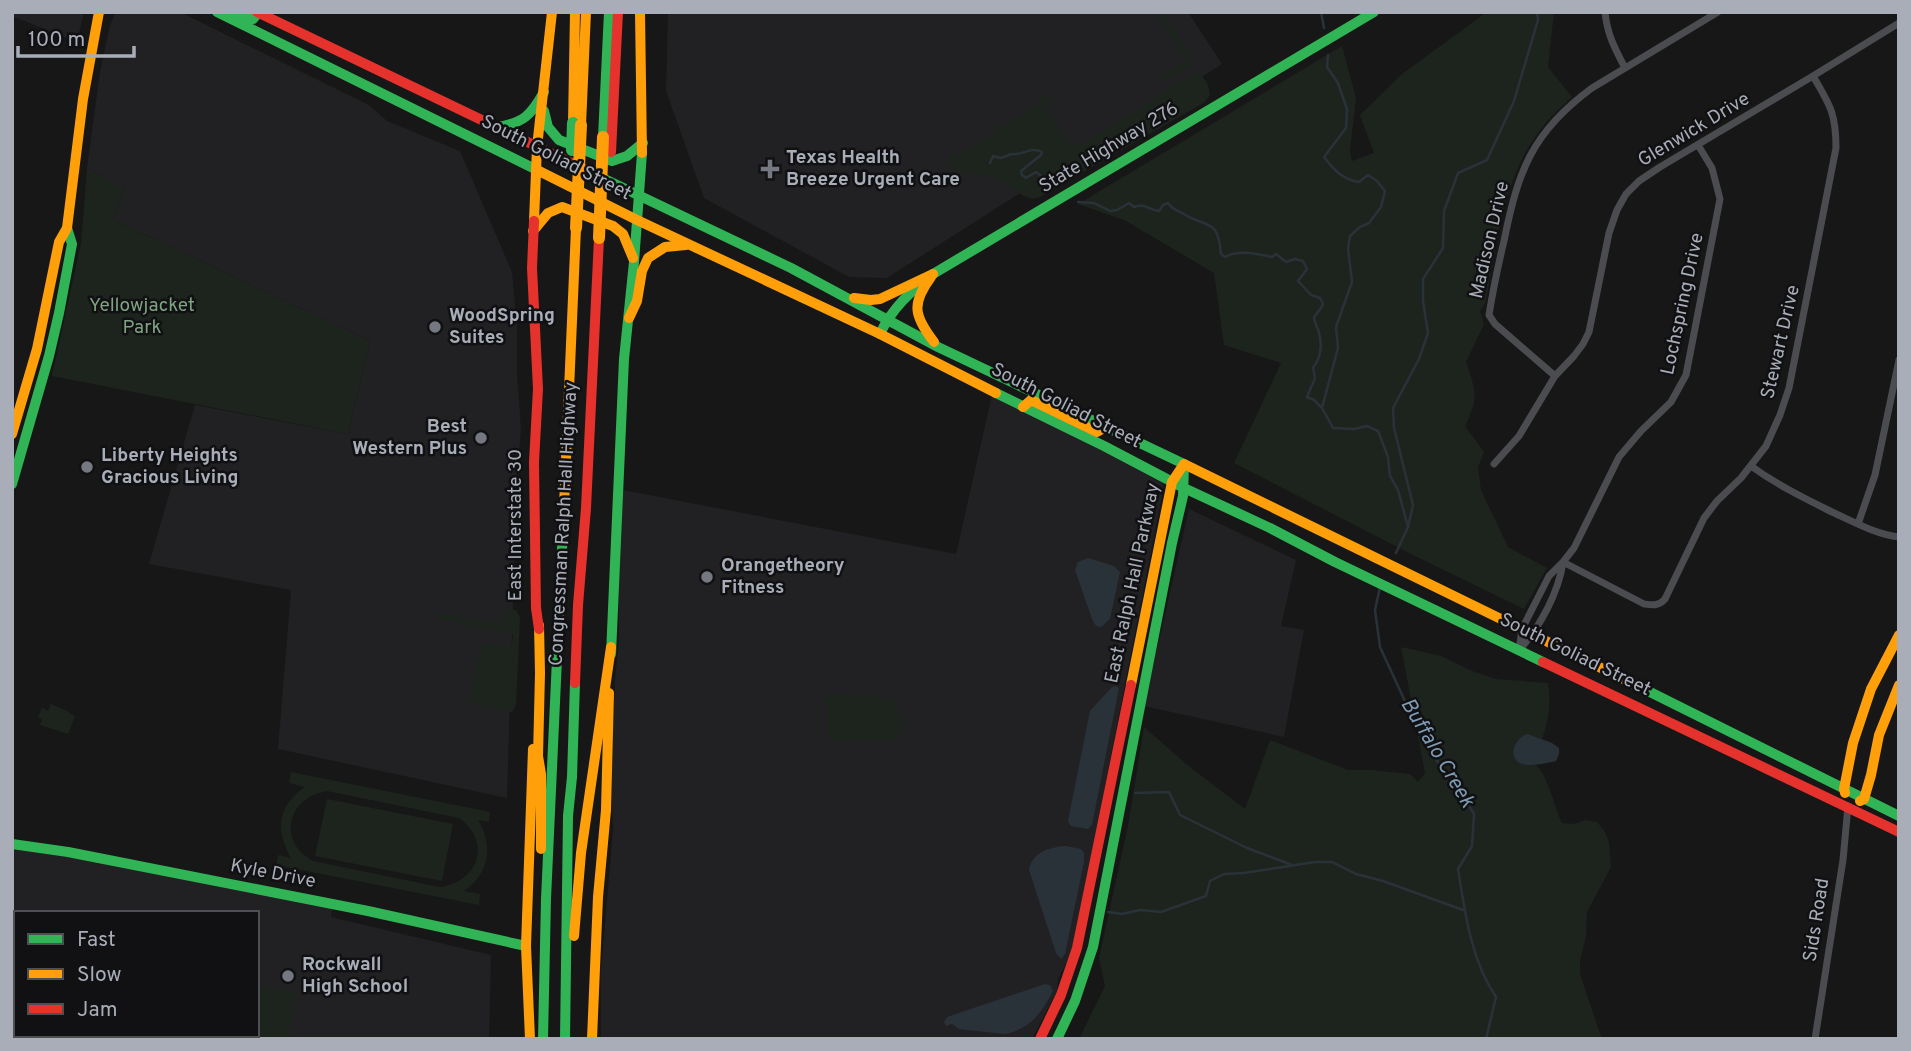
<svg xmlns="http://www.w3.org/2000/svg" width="1911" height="1051" viewBox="0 0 1911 1051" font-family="Overpass,sans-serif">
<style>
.built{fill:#212123;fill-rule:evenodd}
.green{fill:#1d241e;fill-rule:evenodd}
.water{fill:#2a3239}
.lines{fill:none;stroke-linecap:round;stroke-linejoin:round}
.stream{stroke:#2a3239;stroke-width:2.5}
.street{stroke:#4b4c50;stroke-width:7}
.fast{stroke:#30b455;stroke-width:10}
.slow{stroke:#ff9f0a;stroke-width:10}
.jam{stroke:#e5322d;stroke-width:10}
.fast-bridge{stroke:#30b455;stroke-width:12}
.slow-bridge{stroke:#ff9f0a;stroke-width:12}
.poi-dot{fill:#757880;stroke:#111113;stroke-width:2.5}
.labels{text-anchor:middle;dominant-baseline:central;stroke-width:5;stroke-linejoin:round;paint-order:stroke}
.street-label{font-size:19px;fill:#a8adb8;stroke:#111113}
.poi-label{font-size:19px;font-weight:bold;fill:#a8adb8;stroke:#111113;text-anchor:start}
.park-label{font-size:19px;fill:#7fa381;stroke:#111113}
.water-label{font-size:21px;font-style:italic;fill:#7f9bb3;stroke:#111113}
</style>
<rect width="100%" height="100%" fill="#171717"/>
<path class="built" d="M12 12H84L77 42 12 16Z
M116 12H180L369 105 387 121 460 151 512 272 517 327V372L521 430 517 470 507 798 278 749 291 590 149 564 195 405 348 434 370 341 112 219 126 189 87 168 100 72 110 25Z
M668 12H1188L1222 64 887 278 849 277 704 198 666 91Z
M992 395 1162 481 1164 485 1075 939 1069 957 1058 979 1057 991 1032 1039H601V970L613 830 611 773 615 680 619 641 618 559 623 490 956 554Z
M1189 509 1296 560 1281 626 1304 630 1284 737 1144 706Z
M12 849 82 859 332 908 331 917 491 955 489 1039H12ZM16 913H257V1035H16Z"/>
<path class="green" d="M1155 12H1163L1192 58 1189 66 1165 81 1162 76 1186 60Z
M1487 12H1554L1548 67 1572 97C1560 108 1548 119 1538 133 1502 181 1497 246 1485 303L1480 311 1484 324 1466 362C1476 392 1479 397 1465 426L1484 452 1478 467 1481 490 1508 547 1547 568 1524 609 1411 554 1234 463 1281 363 1224 345 1214 273 1124 220 1078 204 1342 46 1356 98 1350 151 1352 161 1374 153 1360 115 1402 74Z
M1193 73 1201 74 1208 85 1210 95 1205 102 1038 198C1022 201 1016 188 1003 182 992 176 972 174 958 171 952 168 947 162 950 155L953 152 958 156 996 131 993 126 996 125 999 129 1040 103 1038 98 1041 95 1046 96 1050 101 1045 105 1072 146 1077 143 1080 146Z
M87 168 126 189 112 219 370 341 348 434 52 376 81 243Z
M508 609 516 610 520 617 516 705 512 712 469 703 481 643 508 647 512 644 513 634 439 619 440 613 503 624Z
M1401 647 1441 656 1472 671 1496 679 1548 683C1551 702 1549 720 1542 739L1528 734 1523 765C1525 765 1533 764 1535 765 1546 769 1556 812 1562 823L1574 824 1585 820 1597 822 1605 832 1609 843 1611 867 1587 912 1586 936 1580 961V974L1584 986 1602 1039H1079L1105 986 1099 958 1128 826 1144 727 1186 764 1245 809 1270 740 1348 770H1372L1410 774 1418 782 1425 773Z
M829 694 892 698 895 701 904 726 902 735 893 740H831V739H827L829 704 824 703V697Z
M51 704 69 712V713L75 716 68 734 40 725 42 719 38 717 42 708 48 711Z
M291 772 490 812 489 822 478 820C494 846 489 874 464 891L480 894 479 905 276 865 278 855 291 858C275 830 277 806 305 787L289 783ZM327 791 459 818C493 842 478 883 439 887L313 861C277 842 287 797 327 791Z
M327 799 453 824 442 881 315 856Z
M257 986 297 993 288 1039H231V1035H257Z"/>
<path class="water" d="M1088 558 1114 566 1120 572 1110 619 1101 627 1096 626 1092 619 1075 570 1078 562Z
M1116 686 1119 688 1092 825 1088 829 1071 826 1068 821 1090 711 1112 687Z
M1528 734 1552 743 1559 748V754L1556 761C1548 763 1530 767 1522 764 1506 758 1515 737 1528 734Z
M1066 846 1081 849 1084 853V862L1065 954 1061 959 1056 953 1029 870C1032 852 1050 847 1066 846Z
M1045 984 1050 985 1053 991C1041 1013 1032 1028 1005 1034L959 1029 952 1024 946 1026 944 1022 947 1017Z"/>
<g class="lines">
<path class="stream" d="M1321 12 1324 28
M1328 55 1327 67 1338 83 1347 109 1346 128 1324 157C1334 170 1342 179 1359 182L1368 175 1377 181 1385 191 1381 207 1369 223 1360 227 1350 236 1348 248 1352 282 1336 327 1338 348 1322 408 1333 428 1354 429 1367 426 1378 431 1388 457 1390 476 1398 490 1408 527
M990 163 993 156 1001 158 1011 154C1022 156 1031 146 1042 152L1041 155 1021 171 1022 175 1026 178 1036 172 1049 182H1059
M1078 202 1094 203 1110 211 1117 210 1129 203 1134 207C1145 203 1147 209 1159 211L1163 205 1168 203C1172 209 1176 210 1182 213 1207 229 1218 217 1221 254L1225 257C1239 249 1257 254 1272 257L1276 254 1286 262 1295 259 1303 261 1307 269 1298 281 1299 282 1311 295 1320 298 1323 304C1321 310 1315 314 1314 318 1314 320 1317 328 1318 329 1323 344 1322 356 1313 368L1315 378 1307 397 1314 400 1321 407
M1396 553 1408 527 1413 505 1394 428 1393 408 1419 359 1428 333 1423 301V279L1443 248 1444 211 1458 173 1487 160 1514 101 1538 20 1537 12
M1380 587 1375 610 1380 647 1415 723 1435 758 1458 787 1474 814 1472 846 1458 869C1465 913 1471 960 1496 997L1486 1039
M1135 793 1169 792 1180 815 1247 848 1292 865
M1108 912 1122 914 1140 910 1161 912 1206 896 1210 881 1224 874 1244 873 1315 862H1332L1356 874 1383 881 1463 910"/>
<path class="street" d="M1605 12C1607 34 1615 49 1625 68
M1555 376 1495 324 1489 315C1493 290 1498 266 1504 241 1518 171 1532 132 1592 88L1718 12
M1494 464 1519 436 1555 376 1574 356 1583 344 1589 332 1609 233 1617 210 1626 194 1639 181 1660 167 1813 76 1899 23
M1751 466C1777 485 1804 498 1832 512 1854 522 1875 534 1899 537
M1858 524 1875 475 1899 360
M1563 562 1644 604C1653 605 1659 606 1665 599L1704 518 1717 501 1741 478 1766 446 1780 415 1789 388 1836 148C1836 113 1830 105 1813 76
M1521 648C1541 625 1558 593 1563 563
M1519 650 1522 629 1549 576 1563 562 1574 548 1619 457 1641 431 1671 402 1686 375 1720 199 1712 168 1698 145
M1815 1039 1843 860 1848 806"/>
<path class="fast" d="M217 12 539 171
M233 12 253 19 258 13
M544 111 548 127 559 140 612 161 627 156 643 143
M497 127C524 123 531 115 544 92
M603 137 609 12
M594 174 791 268 938 347 1184 464
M880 334C892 308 911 291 933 274L1374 12
M996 393 1104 446 1184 488 1270 528 1335 562 1543 662
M12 484 49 356 59 313 72 244 67 228
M611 654 624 359 634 262 642 153
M1644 689 1899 816
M12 844 68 852 368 911 526 946
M543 1039 546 899 564 506
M565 1039 568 816 572 777 575 683
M1057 1039 1075 1001 1093 947 1172 543 1183 496 1184 464"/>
<path class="slow" d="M640 12 642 153
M573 123 575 12
M581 125 586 12
M539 171 637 220 880 334 996 393
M534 221 537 147 552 12
M533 231 548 213 562 207 613 226 623 234 633 258
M931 277C911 304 914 316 934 342
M854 298 871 300 880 299 933 274
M629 318 637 301 642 271 648 258 665 247 686 245
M1023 407 1031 400 1097 432 1106 427
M12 434 37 349 59 242 67 228 83 99 99 12
M1184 464 1644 689
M564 506 576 228
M539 625 540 673 538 756 541 774V849
M1131 685 1172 482 1184 464
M1845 793 1844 789 1853 743 1871 689 1899 635
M1860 801 1864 799 1871 775 1879 735 1899 685
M574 936 581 853 611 647
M530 1039 526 946 533 749
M592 1039 598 897 606 810 609 693"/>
<path class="jam" d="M257 12 594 174
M611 152 618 12
M534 221 532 268 538 389 534 462 536 608 539 629
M1543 662 1899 832
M575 683 578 605 586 508 599 238
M1040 1039 1061 995 1077 948 1131 685"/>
<path class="fast-bridge" d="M572 150 573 123"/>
<path class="slow-bridge" d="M576 228 581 125
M599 238 603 137"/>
</g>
<g class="poi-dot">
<path d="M766.5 158.5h7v7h7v7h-7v7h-7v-7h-7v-7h7z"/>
<circle cx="435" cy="327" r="7"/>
<circle cx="481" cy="438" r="7"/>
<circle cx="87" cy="467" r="7"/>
<circle cx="707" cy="577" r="7"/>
<circle cx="288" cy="976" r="7"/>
</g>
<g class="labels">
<g class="street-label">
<text transform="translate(1694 130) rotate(-31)">Glenwick Drive</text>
<text transform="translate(1109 148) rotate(-31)">State Highway 276</text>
<text transform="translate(556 158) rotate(27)">South Goliad Street</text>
<text transform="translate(1490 240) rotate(-77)">Madison Drive</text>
<text transform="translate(1683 304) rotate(-78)">Lochspring Drive</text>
<text transform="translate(1781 342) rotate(-77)">Stewart Drive</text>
<text transform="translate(1066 406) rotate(27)">South Goliad Street</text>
<text transform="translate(564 524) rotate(-87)">Congressman Ralph Hall Highway</text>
<text transform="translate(516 525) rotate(-90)">East Interstate 30</text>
<text transform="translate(1133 583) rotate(-78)">East Ralph Hall Parkway</text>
<text transform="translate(1575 655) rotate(26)">South Goliad Street</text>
<text transform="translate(273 874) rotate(11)">Kyle Drive</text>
<text transform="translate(1817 920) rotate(-81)">Sids Road</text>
</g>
<g class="poi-label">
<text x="786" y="158">Texas Health<tspan x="786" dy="22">Breeze Urgent Care</tspan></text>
<text x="449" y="316">WoodSpring<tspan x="449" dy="22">Suites</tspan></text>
<text x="467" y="427" text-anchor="end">Best<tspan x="467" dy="22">Western Plus</tspan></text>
<text x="101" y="456">Liberty Heights<tspan x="101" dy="22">Gracious Living</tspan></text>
<text x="721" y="566">Orangetheory<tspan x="721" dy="22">Fitness</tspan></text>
<text x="302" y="965">Rockwall<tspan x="302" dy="22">High School</tspan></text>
</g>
<g class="park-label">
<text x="142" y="306">Yellowjacket<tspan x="142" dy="22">Park</tspan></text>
</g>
<g class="water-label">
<text transform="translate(1437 753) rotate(59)">Buffalo Creek</text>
</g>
</g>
<rect width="1911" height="1051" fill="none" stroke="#a8adb8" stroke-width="28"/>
<rect x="14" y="911" width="245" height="126" fill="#111113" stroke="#4d4f55" stroke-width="2"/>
<rect x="28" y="934" width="35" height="10" fill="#30b455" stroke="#4d4f55" stroke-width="2"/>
<text x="77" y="946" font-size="21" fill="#a8adb8">Fast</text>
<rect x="28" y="969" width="35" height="10" fill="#ff9f0a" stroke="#4d4f55" stroke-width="2"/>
<text x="77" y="981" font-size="21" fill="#a8adb8">Slow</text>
<rect x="28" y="1004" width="35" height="10" fill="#e5322d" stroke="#4d4f55" stroke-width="2"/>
<text x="77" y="1016" font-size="21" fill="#a8adb8">Jam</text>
<path d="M18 46v10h116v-10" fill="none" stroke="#a8adb8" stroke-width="3.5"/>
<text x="28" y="46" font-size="21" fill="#a8adb8" stroke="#111113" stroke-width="5" paint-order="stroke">100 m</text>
</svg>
